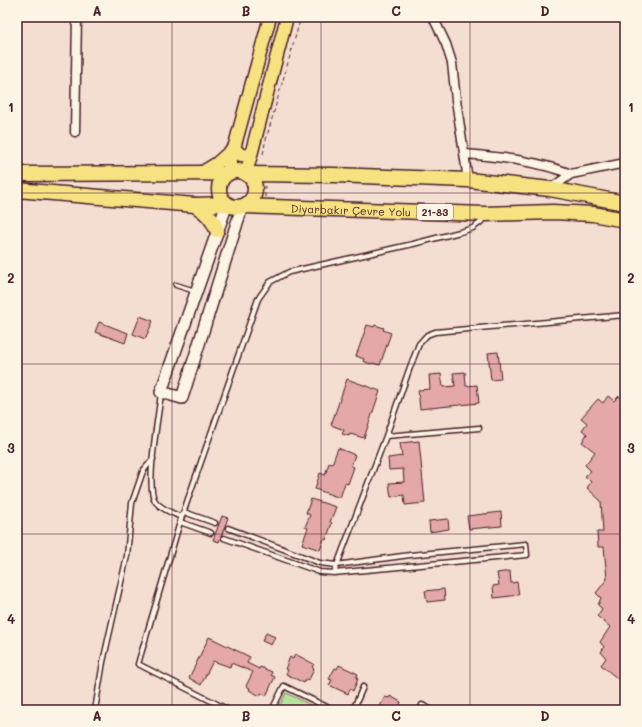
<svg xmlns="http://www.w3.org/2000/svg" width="642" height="727" viewBox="0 0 642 727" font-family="Mali,sans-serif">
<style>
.green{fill:#b7e19e;stroke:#808064}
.building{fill:#e3a8a7;stroke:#4a1f2b}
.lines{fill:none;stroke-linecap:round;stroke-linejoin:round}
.lane-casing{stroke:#4a1f2b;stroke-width:7}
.street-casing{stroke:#4a1f2b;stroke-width:11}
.secondary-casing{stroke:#4a1f2b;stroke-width:14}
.primary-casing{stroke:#4a1f2b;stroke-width:15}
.highway-casing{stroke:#4a1f2b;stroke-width:17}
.path{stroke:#4a1f2b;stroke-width:1;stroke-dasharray:4 3;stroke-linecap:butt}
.lane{stroke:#fcf5e5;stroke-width:4}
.street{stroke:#fcf5e5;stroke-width:8}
.secondary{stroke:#fcf5e5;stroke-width:11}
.primary{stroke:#f7e281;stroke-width:12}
.highway{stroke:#f7e281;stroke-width:14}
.grid{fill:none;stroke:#4a1f2b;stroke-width:1;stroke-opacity:0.55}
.labels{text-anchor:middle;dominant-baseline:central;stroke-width:4;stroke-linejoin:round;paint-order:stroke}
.shield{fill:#fcf5e5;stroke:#7f5f63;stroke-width:1}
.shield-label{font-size:10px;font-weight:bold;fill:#4a1f2b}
.street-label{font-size:11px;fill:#4a1f2b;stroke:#fcf5e5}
.neatline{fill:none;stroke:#4a1f2b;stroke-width:1.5}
.grid-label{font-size:13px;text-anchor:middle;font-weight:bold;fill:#4a1f2b}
</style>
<rect width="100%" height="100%" fill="#f4ded2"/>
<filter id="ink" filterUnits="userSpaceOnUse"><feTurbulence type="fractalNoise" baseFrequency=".025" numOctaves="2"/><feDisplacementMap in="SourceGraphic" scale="8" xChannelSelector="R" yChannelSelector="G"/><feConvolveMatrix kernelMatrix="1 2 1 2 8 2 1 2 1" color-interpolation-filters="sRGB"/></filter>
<g filter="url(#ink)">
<path class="green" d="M286 693 321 710H278Z"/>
<path class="building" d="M140 316 153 321 145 339 133 334Z
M99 322 128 333 125 343 95 332Z
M367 325 374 327 375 325 384 328 383 330 391 333 380 365 372 363 371 364 363 361 364 359 356 356Z
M498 352 501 379 491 380 488 353Z
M465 372 466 386 477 385 479 403 420 409 418 390 430 389 429 375 441 374 443 387 455 386 453 373Z
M347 379 380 391 364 438 350 434 349 436 342 434 344 430 331 425Z
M608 396 614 401 619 396 625 401V674L618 679 601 665 606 658 601 652 604 647 600 642 610 627 597 616 602 609 598 605 601 598 596 593 607 579 604 547H598L597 532H603L601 501 587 488 591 482 585 476 591 471 585 465 595 452 582 442 587 434 582 430 587 423 581 418 598 399 603 403Z
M419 441 425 503 405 505 404 495 391 497 389 483 404 482 403 469 389 470 388 458 402 456 400 443Z
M338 448 355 455 351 466 354 467 348 484 345 483 340 498 315 489 320 473 325 475 329 463 332 464Z
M311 499 336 507 330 522 332 523 326 540 324 539 320 550 302 544 308 528 305 527 310 515 306 513Z
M501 512 502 526 469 529 467 516Z
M222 516 228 518 219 542 213 540Z
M448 519 449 529 430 532 429 521Z
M510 571 511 583 517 582 519 595 494 598 493 586 499 585 497 573Z
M444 589 445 600 427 602 425 591Z
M266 633 275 637 271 645 262 641Z
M209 637 250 657 247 663 259 669 260 667 272 672 271 675 275 677 266 696 261 693 260 696 249 690 250 688 246 686 253 672 231 663 230 667 213 661 201 685 189 678Z
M295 654 314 664 312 667 314 669 309 680 306 679 304 683 286 674 288 670 285 669 290 657 293 659Z
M339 665 358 674 356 678 358 679 353 691 350 689 348 694 329 685 332 680 329 679 335 668 337 669Z
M390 696 401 702 400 705 411 710H378L385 697 389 698Z"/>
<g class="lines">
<defs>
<path id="lane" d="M176 285 195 291
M161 393C159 413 145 486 155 501 161 509 172 513 181 517
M386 436 479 428
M184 512 215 523
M180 522 211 533
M224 538 320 572 334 573 527 555 526 544 410 555 336 565 320 563 228 528
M334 573 386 436 409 370 419 344 427 335 435 332 625 315
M95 710 103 662 127 556 132 503 143 471 153 459
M229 710 138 664 180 522 258 299 270 282 289 272 413 244 460 232 473 228 481 222 484 216
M272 710 284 686 333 710
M353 710 363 687
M420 710 422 705 432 710"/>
<path id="street" d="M433 17 446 44 452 63 456 100 468 180
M75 132 77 17
M465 154C501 157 537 161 571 174
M550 189 571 174 625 163"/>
<path id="secondary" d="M227 204 161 392 182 398 242 207"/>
<path id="primary" d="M201 173 216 164 234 148 241 155 251 156
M227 174 270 17
M246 174 287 17"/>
<g id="highway">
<circle cx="237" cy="189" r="18"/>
<path d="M17 174 201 173 227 174"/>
<path d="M246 174 334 175 468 180 550 189 625 203"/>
<path d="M17 190 195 205 227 204"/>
<path d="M195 205C206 212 212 218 217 230"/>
<path id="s1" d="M244 206 485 214 553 212 593 214 625 220"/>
</g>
</defs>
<use href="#lane" class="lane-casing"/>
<use href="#street" class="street-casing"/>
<use href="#secondary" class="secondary-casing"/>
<use href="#primary" class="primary-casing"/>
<use href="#highway" class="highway-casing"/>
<path class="path" d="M263 154 265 143 301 17
M265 197V184"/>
<use href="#lane" class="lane"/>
<use href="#street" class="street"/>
<use href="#secondary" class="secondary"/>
<use href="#primary" class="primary"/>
<use href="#highway" class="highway"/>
</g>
</g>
<path class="grid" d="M172 17V710M321 17V710M470 17V710M17 193H625M17 364H625M17 534H625"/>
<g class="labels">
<rect class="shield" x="417" y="204" width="36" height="16" rx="3"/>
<g class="shield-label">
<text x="435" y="212">21-83</text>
</g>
<g class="street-label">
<text stroke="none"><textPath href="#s1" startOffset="107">Diyarbakır Çevre Yolu</textPath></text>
</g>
</g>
<rect width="642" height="727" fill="none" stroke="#fcf5e5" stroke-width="44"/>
<rect x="22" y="22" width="598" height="683" class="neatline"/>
<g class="grid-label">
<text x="97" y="16">A</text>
<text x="246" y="16">B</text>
<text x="396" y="16">C</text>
<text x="545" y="16">D</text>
<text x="11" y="112">1</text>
<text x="631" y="112">1</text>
<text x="11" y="283">2</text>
<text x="631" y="283">2</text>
<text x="11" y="453">3</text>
<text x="631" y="453">3</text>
<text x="11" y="624">4</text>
<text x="631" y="624">4</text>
<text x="97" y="721">A</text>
<text x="246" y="721">B</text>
<text x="396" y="721">C</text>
<text x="545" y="721">D</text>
</g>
</svg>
